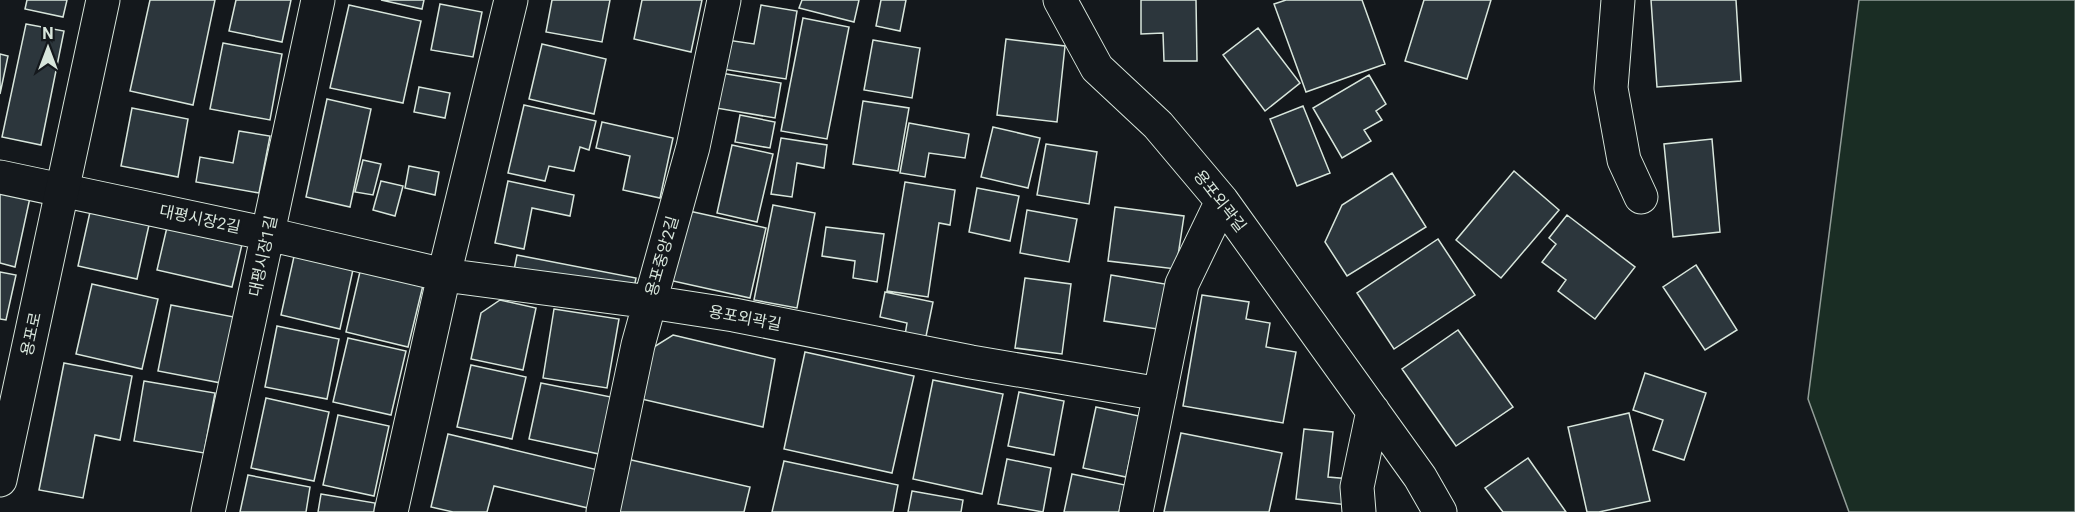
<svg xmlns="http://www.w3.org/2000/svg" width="2075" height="512" viewBox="0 0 2075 512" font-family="Roboto,'Noto Sans KR',sans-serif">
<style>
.green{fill:#1a2d24;stroke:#939e99;stroke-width:1.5}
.building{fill:#2c363c;stroke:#d8e6dc;stroke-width:1.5}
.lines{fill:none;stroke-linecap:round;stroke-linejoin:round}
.street-casing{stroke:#d8e6dc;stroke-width:35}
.secondary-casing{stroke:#d8e6dc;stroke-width:35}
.street{stroke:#14181c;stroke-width:33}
.secondary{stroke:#14181c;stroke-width:33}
.labels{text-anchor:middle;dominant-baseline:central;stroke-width:4.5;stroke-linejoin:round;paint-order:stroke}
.street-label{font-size:16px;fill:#d8e6dc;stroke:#14181c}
</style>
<rect width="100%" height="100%" fill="#14181c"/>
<path class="green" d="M1859 0H2075V512H1849L1808 399Z"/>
<path class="building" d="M27 0H67L63 17 25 9Z
M150 0H215L193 105 130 91Z
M236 0H291L282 42 229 31Z
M381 0H424L422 9Z
M552 0H610L602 42 546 32Z
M642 0H702L691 52 634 39Z
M802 0H859L854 22 799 8Z
M881 0H906L900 31 876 26Z
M1141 0H1196L1197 61H1164L1163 33 1141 34Z
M1286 0H1362L1385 64 1306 92 1274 4Z
M1424 0H1491L1467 79 1405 61Z
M1651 0H1736L1741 81 1657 87Z
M440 4 482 12 473 57 431 50Z
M349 5 421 21 403 103 330 88Z
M761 5 797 11 786 79 722 69 727 40 754 44Z
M803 18 849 27 827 139 781 131Z
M26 24 64 31 41 145 2 137Z
M1258 28 1300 83 1265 111 1223 55Z
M1006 39 1065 46 1057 122 997 115Z
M873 40 920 48 912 98 864 90Z
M223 43 282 54 270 120 210 109Z
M542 44 606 59 594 114 529 99Z
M0 54 8 56 0 94Z
M721 73 781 83 775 118 716 108Z
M1369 75 1386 104 1376 111 1382 120 1364 130 1371 141 1342 158 1313 108Z
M419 87 450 93 445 118 414 112Z
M327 99 371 109 350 207 306 197Z
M863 101 909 108 898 171 853 164Z
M524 105 596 121 589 150 580 147 574 171 549 166 545 181 508 173Z
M1303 106 1330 173 1297 186 1270 119Z
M132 108 188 119 178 177 121 166Z
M740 115 775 122 770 148 735 142Z
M602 122 673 138 660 198 623 190 630 156 596 148Z
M909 123 969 134 965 158 929 153 925 177 900 173Z
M993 127 1040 138 1028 188 981 177Z
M239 131 270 136 259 193 196 182 200 157 233 163Z
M781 138 827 145 824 168 797 163 792 197 771 194Z
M1712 139 1720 232 1673 237 1664 144Z
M1046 144 1097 152 1089 204 1037 195Z
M732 145 773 154 757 222 717 213Z
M363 160 381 164 373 195 355 192Z
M409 166 439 172 435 195 405 188Z
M1514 171 1559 210 1501 278 1456 240Z
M1392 173 1426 227 1347 276 1325 242 1342 205Z
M381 181 403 186 395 216 373 210Z
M508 181 574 195 570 216 532 208 524 249 495 243Z
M905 182 955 190 950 225 939 223 928 297 887 291Z
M0 187 31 193 15 267 0 263Z
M977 188 1019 196 1010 241 969 232Z
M773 205 815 213 797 308 754 300Z
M1115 207 1184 216 1176 269 1108 261Z
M680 209 766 228 750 298 664 279Z
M1027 210 1077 219 1069 262 1020 253Z
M90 212 149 225 137 279 78 266Z
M1567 215 1635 267 1595 319 1558 291 1566 280 1542 262 1556 244 1549 238Z
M168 223 243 240 232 287 157 270Z
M826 227 884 234 877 282 853 278 855 261 822 256Z
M1438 239 1475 295 1394 349 1357 293Z
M295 252 354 265 340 329 281 315Z
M517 255 636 278 633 293 514 270Z
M362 263 425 277 408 347 346 332Z
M1696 265 1737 330 1705 350 1663 287Z
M0 272 16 275 6 320 0 319Z
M1111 275 1171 285 1164 330 1104 321Z
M1025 278 1071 284 1062 354 1015 348Z
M92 284 158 299 142 369 76 354Z
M885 292 933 302 923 351 903 347 907 323 880 317Z
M1202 295 1249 302 1246 319 1270 323 1266 347 1296 352 1283 423 1183 406Z
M500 300 536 308 523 370 471 359 481 313Z
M171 305 234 317 221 383 158 371Z
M554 309 619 319 607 388 543 378Z
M277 326 339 339 327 399 265 387Z
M1458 330 1513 407 1456 446 1402 369Z
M673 335 775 359 763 427 637 398 649 350Z
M348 338 406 351 391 415 333 402Z
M805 352 914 376 892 473 784 449Z
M64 363 132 376 120 440 95 435 83 498 39 490Z
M471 365 526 377 512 439 457 427Z
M1645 373 1706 393 1684 460 1653 450 1663 420 1633 410Z
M933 380 1003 394 982 494 913 479Z
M144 381 215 393 204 453 134 441Z
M541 383 611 397 599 454 529 439Z
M1019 392 1064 401 1054 455 1008 446Z
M266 398 329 412 314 481 251 468Z
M1096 407 1139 416 1126 477 1083 468Z
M1629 413 1650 501 1599 512H1587L1568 427Z
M338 415 389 426 374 496 323 485Z
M1304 429 1333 432 1328 477 1351 479 1348 505 1296 499Z
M1181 433 1282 453 1269 512H1164Z
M448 434 598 470 588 508 494 486 487 512H453L431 507Z
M1528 458 1566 512H1503L1485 488Z
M627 459 750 487 744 512H615Z
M1007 459 1051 468 1043 512 998 504Z
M784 461 898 485 893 512H772Z
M1072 474 1125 485 1119 512H1064Z
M248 475 310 487 306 512H240Z
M912 491 963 500 961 512H908Z
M321 494 375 503 374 512H318Z"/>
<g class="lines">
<defs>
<path id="street" d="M1060 0 1097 68 1158 125 1222 201 1420 477 1440 512
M1618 0 1611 88 1624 160 1641 197
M0 177 268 234 444 275 511 0
M208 512 318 0
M391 512 444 275 650 302 734 315 971 362 1160 394
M603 512 638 345 693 147 724 0
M1136 512 1182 284 1222 201
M1359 512 1357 487 1373 411"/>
<path id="secondary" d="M0 480 103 0"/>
</defs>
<use href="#street" class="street-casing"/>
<use href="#secondary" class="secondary-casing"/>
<use href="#street" class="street"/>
<use href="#secondary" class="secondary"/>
</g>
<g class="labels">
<g class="street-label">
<text transform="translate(1220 201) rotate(52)">용포외곽길</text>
<text transform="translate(200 219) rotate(12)">대평시장2길</text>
<text transform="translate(263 256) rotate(-78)">대평시장1길</text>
<text transform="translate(662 256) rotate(-74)">용포중앙2길</text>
<text transform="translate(745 318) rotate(11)">용포외곽길</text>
<text transform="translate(31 334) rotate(-78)">용포로</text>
</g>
</g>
<g transform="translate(48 48)" stroke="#14181c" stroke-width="4.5" paint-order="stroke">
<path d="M0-4.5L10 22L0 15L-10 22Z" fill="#d8e6dc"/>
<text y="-9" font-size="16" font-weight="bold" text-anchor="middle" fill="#d8e6dc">N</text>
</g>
</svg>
